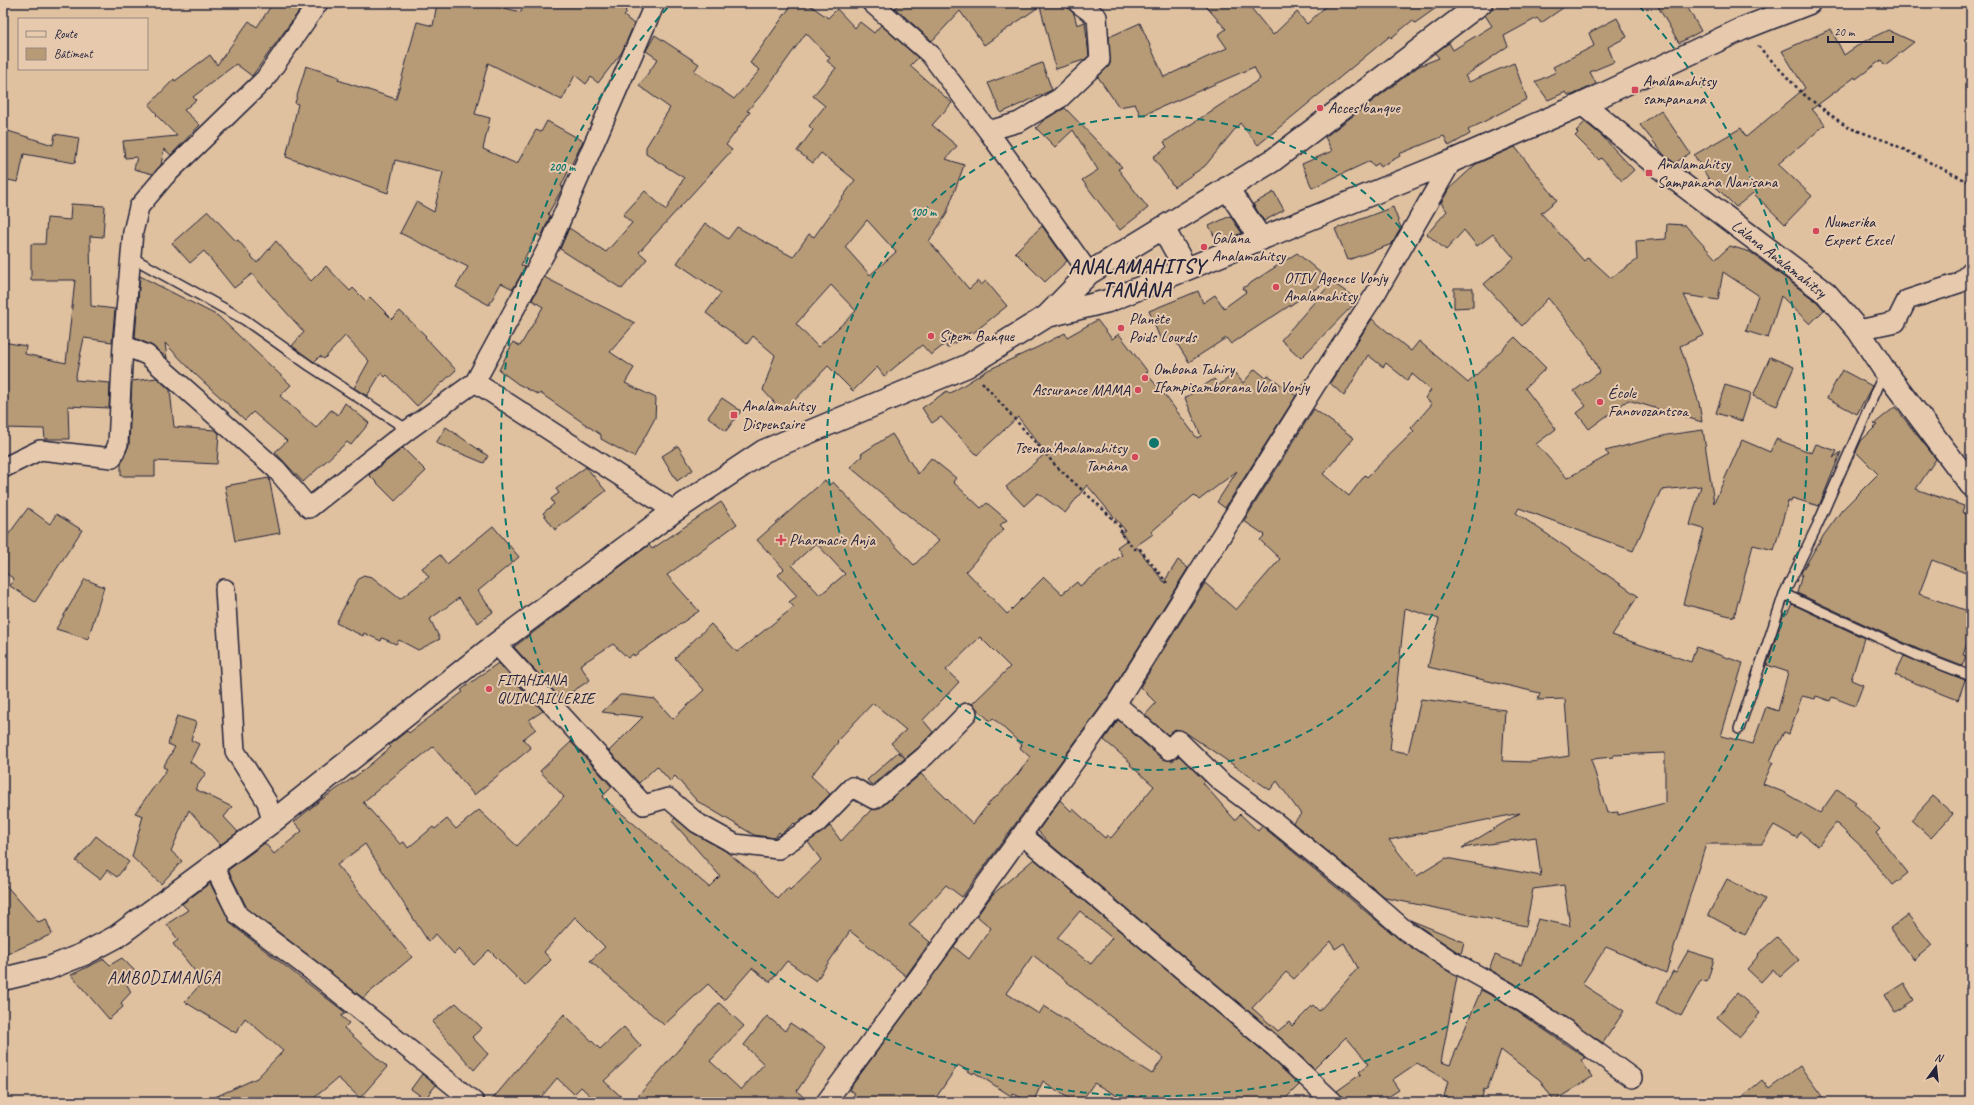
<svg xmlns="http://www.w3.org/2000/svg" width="1974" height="1105" viewBox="0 0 1974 1105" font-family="Caveat,sans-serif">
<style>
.building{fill:#b79b77;stroke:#22223b;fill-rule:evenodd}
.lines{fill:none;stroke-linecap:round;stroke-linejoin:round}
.service-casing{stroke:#22223b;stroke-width:12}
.minor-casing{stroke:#22223b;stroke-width:22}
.tertiary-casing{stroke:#22223b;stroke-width:25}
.secondary-casing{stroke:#22223b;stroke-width:25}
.path{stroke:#22223b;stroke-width:2.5;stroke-dasharray:3 3;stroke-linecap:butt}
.service{stroke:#e7caae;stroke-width:9}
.minor{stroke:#e7caae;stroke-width:19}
.tertiary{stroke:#e7caae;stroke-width:22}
.secondary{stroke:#e7caae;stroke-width:22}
.ring{fill:none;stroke:#0f766e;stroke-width:2;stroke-dasharray:7 5}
.poi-dot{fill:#d1495b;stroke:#e7caae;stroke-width:1.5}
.labels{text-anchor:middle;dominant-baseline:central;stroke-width:4;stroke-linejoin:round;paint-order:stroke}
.poi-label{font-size:16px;fill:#22223b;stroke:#e7caae;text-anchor:start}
.street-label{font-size:16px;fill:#22223b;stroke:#e7caae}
.neighbourhood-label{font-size:17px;letter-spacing:1px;fill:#22223b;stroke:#e7caae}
.district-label{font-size:20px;font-weight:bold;letter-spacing:1px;fill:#22223b;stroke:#e7caae}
.centre{fill:#0f766e;stroke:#e7caae;stroke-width:2}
.ring-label{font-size:12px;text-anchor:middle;font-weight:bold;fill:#0f766e;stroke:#e7caae;stroke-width:4;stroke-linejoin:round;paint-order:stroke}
</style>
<rect width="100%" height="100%" fill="#dfc1a0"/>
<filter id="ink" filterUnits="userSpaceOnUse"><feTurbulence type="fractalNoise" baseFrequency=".025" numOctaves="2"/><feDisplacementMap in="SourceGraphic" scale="8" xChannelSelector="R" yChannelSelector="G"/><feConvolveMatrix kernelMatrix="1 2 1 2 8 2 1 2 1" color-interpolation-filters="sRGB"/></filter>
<g filter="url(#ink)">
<path class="building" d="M273 3H305L252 76 236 64 193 97 196 100 184 110 200 125 171 155 164 149 161 165 153 174 134 169 137 157 125 158 123 141 177 136 156 115 157 114 149 105 174 79 175 81 210 55 217 65 249 21 257 27Z
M437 3H483L521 12 526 3H632L625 11 627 13 624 16 634 24 622 52 598 83 591 77 586 84 575 75 562 100 488 63 475 114 490 118 483 149 517 164 536 130 541 132 547 121 583 141 561 186 563 187 548 214 550 216 542 235 541 237 537 234 521 265 525 267 513 289 501 283 489 305 456 287 468 267 400 233 416 202 434 212 443 172 395 160 388 193 286 157 298 104 295 103 306 66 339 77 338 80 396 99 417 22 433 26Z
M793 3H807L828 18 837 9 855 28 860 22 874 33 881 25 918 58 910 66 952 103 932 125 957 146 946 159 964 165 946 215 929 241 969 289 978 281 981 285 986 281 1007 306 973 333 971 332 947 348 945 344 931 355 922 345 884 376 877 367 853 391 828 366 783 412 763 390 775 355 753 336 747 344 706 313 721 293 677 263 705 223 728 239 737 227 793 257 809 234 814 237 855 180 821 153 813 163 797 151 813 130 809 126 825 106 813 96 836 68 827 61 830 58 806 33 763 93 747 111 750 112 726 145 732 150 639 252 647 259 622 289 560 249 569 228 606 252 632 223 623 215 645 191 666 210 684 178 646 154V147L670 108 639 86 658 59 646 51 655 35 699 64 694 71 734 99 760 70 750 63ZM867 220 896 252 870 275 845 247ZM831 285 856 311 818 347 796 324Z
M899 3H1067L1068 8 1074 14 1077 25 1085 22 1089 56 1084 60 1056 69 1040 6 984 45 960 11 932 41 895 8Z
M1203 3H1247L1273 35 1297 12 1307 24 1329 3H1443L1415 23 1413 20 1391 38 1390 36 1258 145 1240 123 1205 166 1174 187 1153 157 1167 147 1164 142 1260 79 1254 67 1141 116 1135 104 1119 107 1098 77 1110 64 1109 37 1140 23 1164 77 1227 48 1218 35 1226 29Z
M1493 3H1570L1541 23 1537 18 1504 36 1508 46 1465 76 1469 82 1514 63 1527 99 1468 130 1470 134 1449 146 1444 136 1399 154 1400 156 1380 167 1379 163 1374 166 1370 161 1312 188 1302 164 1332 151 1325 137 1419 66 1439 58 1435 53 1446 45 1449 43 1453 50 1492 26 1485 15 1492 8Z
M1656 3H1685L1701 31 1679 43Z
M1617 18 1627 37 1608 47 1614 62 1590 72 1596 84 1572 95H1568L1566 92 1548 100 1535 82 1556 72 1553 67 1594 46 1589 33Z
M1831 29 1844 55 1863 42 1888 30 1914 42 1885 65 1881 60 1856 79 1855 77 1812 109 1825 125 1778 164 1812 196 1785 224 1753 193 1736 207 1710 181 1694 155 1741 128 1746 137 1805 88 1782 51Z
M1042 63 1052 90 1001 113 988 83Z
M1065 108 1122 167 1118 169 1148 208 1120 230 1082 180 1098 170 1073 130 1055 147 1036 128 1044 120Z
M1661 110 1690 153 1675 163 1665 156 1640 125Z
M1585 122 1602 136 1634 170 1622 181 1601 158 1599 160 1575 136 1578 133 1576 131Z
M8 131 53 145 55 134 79 138 75 163 24 154 18 182 3 179V147Z
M1515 147 1557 200 1541 213 1584 261 1588 257 1611 278 1637 260 1636 241 1666 239 1667 224 1685 225 1716 259 1730 246 1750 252 1817 302 1824 310 1810 324 1781 296 1768 338 1746 331 1758 295 1723 272 1718 300 1684 295 1704 335 1680 346 1699 403 1702 422 1628 400 1589 429 1577 413 1586 406 1574 391 1600 372 1584 342 1548 298 1522 326 1484 284 1514 258 1493 234 1477 246 1464 230 1446 250 1427 234 1447 211 1441 203 1449 189 1476 164Z
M1274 192 1284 210 1264 221 1253 204Z
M71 204 105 206 103 237 90 236 91 306 115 309 112 342 84 338 75 380 110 383 109 408 68 406 69 439H45L44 429 3 428V342L26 346 25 354 66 363 75 280H31V244H45L47 218 70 220Z
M1393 207 1401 228 1392 244 1348 260 1335 229Z
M208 211 236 241 238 240 257 263 276 241 311 281 326 266 350 291 353 288 366 301 370 297 392 319 400 311 426 336 425 337 456 370 417 406 387 375 385 377 381 373 367 396 354 388 369 361 345 336 324 359 320 356 314 362 292 346 304 332 252 274 234 288 204 251 190 263 172 243Z
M1230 216 1242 233 1218 243 1209 226Z
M1042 226 1067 261 1045 282 1015 252Z
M1297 253 1329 280 1231 344 1226 338 1189 362 1174 339 1162 343 1149 311 1198 291 1203 303 1215 295 1224 308 1246 292 1243 288Z
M140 276 218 316 291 385 280 396 316 428 331 410 338 415 345 403 369 423 351 445 347 442 303 482 275 452 287 441 253 412 245 420 195 374 165 343 167 358 151 345 135 338Z
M544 277 635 323 610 352 634 368 625 383 656 398 655 418 634 457 601 439V435L540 393 539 395 518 384 499 370 513 342 520 346 543 307 532 300Z
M1332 282 1358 300 1301 358 1281 340Z
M1454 288H1473V307L1454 308Z
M1372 319 1411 351 1419 341 1468 383 1515 337 1546 368 1525 388 1556 429 1536 444 1567 478 1609 455 1605 451 1667 435 1703 430 1714 503 1742 440 1770 452 1776 439 1812 453 1816 444 1837 451 1833 458 1841 452 1819 506 1792 498 1791 502 1788 501 1774 550 1753 545 1734 617 1683 604 1704 529 1690 525 1701 486 1661 490 1633 551 1519 508 1516 513 1638 596 1612 635 1691 662 1696 647 1743 663 1721 736 1753 744 1766 707 1778 711 1788 672 1767 665 1784 613 1787 614 1792 604 1864 638 1851 680 1863 685 1855 706 1832 697 1830 701 1816 696 1815 699 1802 696 1789 734 1784 732 1770 761 1773 762 1763 784 1783 792 1820 813 1837 789 1856 802 1854 804 1880 829 1876 833 1908 873 1893 885 1864 849 1836 823 1818 846 1800 832 1797 838 1774 825 1762 844H1706L1666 973 1606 947 1582 984 1624 1011 1603 1043 1512 982 1489 969 1495 955 1521 965 1538 919 1570 926 1564 885 1533 889 1526 926 1385 898 1293 823 1301 814 1277 781 1270 790 1185 732 1175 729 1168 735 1145 715 1156 703 1140 687 1205 583 1236 610 1280 559 1260 540 1265 535 1244 521 1314 409 1354 438 1323 474 1349 496 1365 475 1367 477 1414 431 1411 428 1432 404 1425 398 1431 390 1412 374 1407 380 1386 363 1383 367 1368 355 1344 396 1330 383ZM1405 608 1439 619 1428 667 1540 693 1538 700 1565 699 1569 756 1531 762 1502 761 1505 710 1421 699 1408 753 1390 750ZM1665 753V803L1618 815V812L1607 813 1591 759 1613 757V755ZM1520 813 1462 848 1536 837 1541 876 1446 858 1417 876 1389 840Z
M1097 320 1112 339 1119 334 1148 372 1146 373 1164 394 1197 438 1201 436 1185 398 1214 379 1219 385 1235 373 1243 383 1255 369 1266 378 1268 375 1296 396 1225 508 1217 502 1237 471 1199 500 1194 495 1151 532 1153 534 1136 546 1164 582 1178 560 1188 568 1107 698 1100 704 1102 705 962 897 946 885 909 925 930 942 906 976 850 931 816 981 787 961 770 982 752 968 724 1000 708 984 664 1025 590 961 605 947 575 917 544 952 551 960 525 986 489 950 474 965 459 949 454 954 436 934 428 941 365 844 337 865 412 957 363 998 247 908 228 870 265 843 274 854 302 831 294 822 318 802 360 773 391 747 389 745 407 731 409 733 463 692 461 690 498 663 543 711 529 720 536 729 523 739 531 748 474 795 433 747 415 761 414 760 363 802 400 844 404 842 408 848 433 827 435 829 447 819 456 829 479 810 517 846 564 797 540 771 571 742 612 787 602 797 709 887 720 876 672 821 675 818 690 831 724 850 756 875 778 899 788 888 790 890 821 860 808 842 830 826 841 841 872 809 881 807 921 774 973 824 993 798 994 799 1018 774 1030 757 1020 748 1022 745 993 718 990 721 972 704 1010 667 980 637 946 670 959 682 923 720 933 732 918 748 872 785 867 780 898 752 905 758 891 743 906 730 873 703 837 741 838 742 811 776 830 794 810 814 795 824 794 823 781 834 779 832 775 838 754 835 697 801 675 776 670 781 657 766 639 783 609 751 643 717 602 712 620 695H624L655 699 673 719 704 690 675 658 711 624 737 652 794 607 789 602 797 596 778 575 784 569 757 540 825 480 829 485 833 482 914 565 939 541 850 467 862 456 861 454 892 434 918 474 931 458 956 478 953 482 981 508 987 503 1007 520 1000 525 1004 529 966 571 1007 614 1044 577 1062 594 1077 582 1080 586 1122 555 1117 547 1127 540 1121 533 1125 530 1087 485 1065 513 1038 493 1024 506 1006 487 1046 453 1018 417 977 455 941 417 932 423 922 408 947 391 949 394 988 370 1038 347 1065 333 1067 337ZM816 543 845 574 820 595 792 565Z
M1770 357 1794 367 1777 406 1753 396Z
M1842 370 1872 386 1857 414 1827 398Z
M157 378 170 390 174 427 215 430 219 433 217 464 155 461V476H121V464L129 445 132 381Z
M1725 385 1751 393 1742 421 1716 413Z
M722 398 741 411 726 431 708 417Z
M1895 407 1936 459 1916 489 1964 506 1962 512 1971 516V575L1932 560 1919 594 1971 612V632L1963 655 1966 656 1962 666 1918 649 1797 593 1802 574 1801 573 1821 539 1842 510 1878 474 1856 452 1861 441 1877 425 1874 424Z
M446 427 488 456 484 463 436 443Z
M678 446 693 470 677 481 662 456Z
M403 448 426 471 395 501 369 475Z
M586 467 606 491 555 530 543 513 554 504 551 499 559 493 556 489Z
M269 478 280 533 235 541 225 486Z
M721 502 737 524 667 575 699 611 634 656 633 654 628 658 613 644 580 665 590 680 561 699 514 647 649 545 652 549Z
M28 508 50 524 56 514 82 530 35 602 10 586 14 579 3 571V542Z
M493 526 519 557 478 591 493 612 478 623 459 598 430 619 440 639 418 650 399 640 396 644 382 638 381 641 364 633 363 636 336 623 358 580 363 575 372 577 400 599 429 577 422 568 440 555 447 564Z
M85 579 104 587 88 639 56 629Z
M1904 656 1965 680 1958 700 1895 675Z
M177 716 196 722 191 740 199 744 190 762 206 773 195 789 232 807 224 817 238 832 220 845 189 810 171 851 182 861 161 884 132 857 143 816 135 813 167 769 163 767 175 747 168 744Z
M1118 720 1162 759 1172 761 1179 756 1205 781 1203 783 1235 820 1240 814 1258 831 1262 826 1399 939 1457 977 1441 1062 1450 1065 1481 990 1500 1000 1586 1058 1581 1060 1592 1077 1554 1101 1540 1080 1501 1050 1487 1090 1484 1089 1481 1101 1467 1102 1444 1097 1448 1081 1417 1063 1392 1080 1399 1090 1380 1102H1344L1343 1099 1337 1091 1361 1074 1359 1072 1369 1064 1346 1037 1314 1069 1283 1040 1051 845 1038 831 1060 800 1071 811 1073 809 1105 838 1107 835 1111 838 1154 786 1130 765 1131 763 1104 740ZM1331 941 1335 949 1344 943 1358 968 1319 1011 1313 1005 1292 1026 1289 1022 1278 1031 1252 1008 1286 972 1294 979Z
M1933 796 1953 814 1931 838 1911 820Z
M96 836 129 862 117 877 107 870 100 879 76 861Z
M1034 859 1269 1056 1299 1085 1282 1102H1128L1094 1083 1081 1102H1074L1043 1081 1033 1102H1030L1012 1093 1011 1096 974 1072 973 1074 958 1065 933 1102H849L855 1093 849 1090 853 1084 954 947 969 959 991 928 977 916 992 895ZM1080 911 1112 938 1091 964 1057 938ZM1033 955 1163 1058 1152 1074 1044 1006 1039 1014 1006 993Z
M1727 879 1765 899 1745 935 1708 915Z
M3 882 38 922 46 919 52 934 3 956Z
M210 883 231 924 346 1013 341 1016 349 1023 344 1028 387 1067 360 1098 338 1078 309 1102H204L257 1078 283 1051 245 1018 236 1033 185 1002 203 981 173 944 178 940 167 924 188 910 182 904Z
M1908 915 1932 945 1914 960 1890 929Z
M1410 920 1464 942 1461 954 1456 951Z
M1777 937 1799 960 1780 977 1773 969 1761 982 1747 969 1759 955 1758 954Z
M1688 951 1714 959 1707 982 1701 980 1681 1016 1656 1003 1673 971 1676 972Z
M122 958 138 974 127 985 131 992 121 1003 123 1007 109 1019 71 975 104 959 110 965Z
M1904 983 1914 1000 1895 1012 1885 995Z
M1737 993 1760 1013 1740 1037 1717 1017Z
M456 1003 482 1028 472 1037 488 1054 474 1070 432 1022Z
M719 1003 744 1026 710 1061 741 1090 764 1064 744 1045 767 1016 785 1031 790 1023 826 1047 797 1091 809 1102H633Z
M564 1014 600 1049 624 1027 641 1046 604 1081 627 1102H597L581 1087 574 1094 557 1078 537 1102H490Z
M1800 1066 1826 1102H1736L1762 1080 1769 1089Z
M422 1074 436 1085 425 1099 411 1089Z"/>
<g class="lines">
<defs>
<path id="service" d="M131 257 245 320 310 366 408 430
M1784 594 1916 655 1971 676
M1739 729 1784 594 1817 526 1885 371"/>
<path id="minor" d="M318 3 265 79 165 176 139 207 133 232 123 345 147 355 276 469 309 508 408 430 475 382
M655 3 552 240 475 382 674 511
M872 3 930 54 988 131 1089 273
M988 131 1019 122 1060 98 1100 60 1097 17 1078 3
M1858 330 1896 322 1907 300 1959 283 1971 271
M3 468 40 450 112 458 118 444 123 345
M225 589 235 751 267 802 272 822
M496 644 644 805 668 798 697 823 735 844 778 849 817 823 852 787 874 799 925 756 967 713
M1116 704 1169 750 1178 740 1220 781 1275 822 1367 897 1406 931 1450 960 1506 991 1572 1034 1632 1078
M1022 835 1276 1048 1333 1102
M213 864 238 915 312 971 474 1102
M826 1102 919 977 1116 704 1316 384 1376 293 1452 161"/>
<path id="tertiary" d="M1583 104 1658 166 1826 293 1858 330 1885 371 1971 485"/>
<path id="secondary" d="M1227 188 1261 239
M1163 228 1186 269
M1047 316 1108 301 1452 161 1583 104 1742 29 1809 3
M3 979 49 968 84 954 116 937 272 822 496 644 674 511 764 451 967 366 1047 316 1089 273 1272 161 1481 3"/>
</defs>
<use href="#service" class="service-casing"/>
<use href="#minor" class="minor-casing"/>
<use href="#tertiary" class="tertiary-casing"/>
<use href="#secondary" class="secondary-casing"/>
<path class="path" d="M1758 46 1803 94 1847 127 1889 142 1971 183
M982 382 1056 466 1105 511 1122 529 1120 533 1135 549H1140L1167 583"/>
<use href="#service" class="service"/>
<use href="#minor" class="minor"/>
<use href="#tertiary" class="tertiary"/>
<use href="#secondary" class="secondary"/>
</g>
</g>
<g class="ring">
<circle cx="1154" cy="443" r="327"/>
<path d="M1639 6A653 653 0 1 1 669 6"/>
</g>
<g class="poi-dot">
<rect x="1631" y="86" width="8" height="8" rx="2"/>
<circle cx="1320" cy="108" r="4"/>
<rect x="1645" y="169" width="8" height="8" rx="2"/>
<circle cx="1816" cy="231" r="4"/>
<circle cx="1204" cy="247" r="4"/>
<circle cx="1276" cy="287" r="4"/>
<circle cx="1121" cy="328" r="4"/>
<circle cx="931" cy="336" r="4"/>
<circle cx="1145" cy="378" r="4"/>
<circle cx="1138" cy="390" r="4"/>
<circle cx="1600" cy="402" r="4"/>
<rect x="730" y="411" width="8" height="8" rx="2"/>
<circle cx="1135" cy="457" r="4"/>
<path d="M779 534h4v4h4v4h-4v4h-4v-4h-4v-4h4z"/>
<circle cx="489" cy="689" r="4"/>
</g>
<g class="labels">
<g class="poi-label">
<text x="1643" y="81">Analamahitsy<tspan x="1643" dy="18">sampanana</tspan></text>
<text x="1328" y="108">Acces banque</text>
<text x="1657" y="164">Analamahitsy<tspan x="1657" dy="18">Sampanana Nanisana</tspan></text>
<text x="1824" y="222">Numerika<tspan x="1824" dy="18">Expert Excel</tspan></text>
<text x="1212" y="238">Galana<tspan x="1212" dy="18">Analamahitsy</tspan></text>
<text x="1284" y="278">OTIV Agence Vonjy<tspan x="1284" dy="18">Analamahitsy</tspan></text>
<text x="1129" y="319">Planète<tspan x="1129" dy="18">Poids Lourds</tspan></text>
<text x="939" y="336">Sipem Banque</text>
<text x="1153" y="369">Ombona Tahiry<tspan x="1153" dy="18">Ifampisamborana Vola Vonjy</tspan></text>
<text x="1130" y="390" text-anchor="end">Assurance MAMA</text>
<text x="1608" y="393">École<tspan x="1608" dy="18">Fanovozantsoa</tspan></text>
<text x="742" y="406">Analamahitsy<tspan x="742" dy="18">Dispensaire</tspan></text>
<text x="1127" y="448" text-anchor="end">Tsenan'Analamahitsy<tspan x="1127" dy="18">Tanàna</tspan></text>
<text x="789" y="540">Pharmacie Anja</text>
<text x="497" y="680">FITAHIANA<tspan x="497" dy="18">QUINCAILLERIE</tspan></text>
</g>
<g class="street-label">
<text transform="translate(1779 259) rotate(38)">Làlana Analamahitsy</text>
</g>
<g class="neighbourhood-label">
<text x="164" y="977">AMBODIMANGA</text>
</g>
<g class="district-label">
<text x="1137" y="266">ANALAMAHITSY<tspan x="1137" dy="23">TANÀNA</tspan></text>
</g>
</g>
<circle cx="1154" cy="443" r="6" class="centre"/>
<g class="ring-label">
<text x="562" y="171">200 m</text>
<text x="923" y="216">100 m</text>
</g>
<rect width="1974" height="1105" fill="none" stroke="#e7caae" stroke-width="16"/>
<rect x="8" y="8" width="1958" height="1089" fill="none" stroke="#22223b" stroke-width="1.5" filter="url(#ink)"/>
<rect x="18" y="18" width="130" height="52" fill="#e7caae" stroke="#988780"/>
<rect x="26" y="31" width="20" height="6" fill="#e7caae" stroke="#988780"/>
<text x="54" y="38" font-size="12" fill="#22223b">Route</text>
<rect x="26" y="48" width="20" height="12" fill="#b79b77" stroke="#988780"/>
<text x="54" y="58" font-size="12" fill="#22223b">Bâtiment</text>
<g transform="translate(1936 1067) rotate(15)" stroke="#e7caae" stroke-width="3" paint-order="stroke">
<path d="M0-3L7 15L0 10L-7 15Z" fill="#22223b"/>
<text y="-6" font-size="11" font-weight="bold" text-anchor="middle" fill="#22223b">N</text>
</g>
<path d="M1828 36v6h65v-6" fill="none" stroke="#22223b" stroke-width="2"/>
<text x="1834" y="36" font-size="12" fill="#22223b" stroke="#e7caae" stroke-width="3" paint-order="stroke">20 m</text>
</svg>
